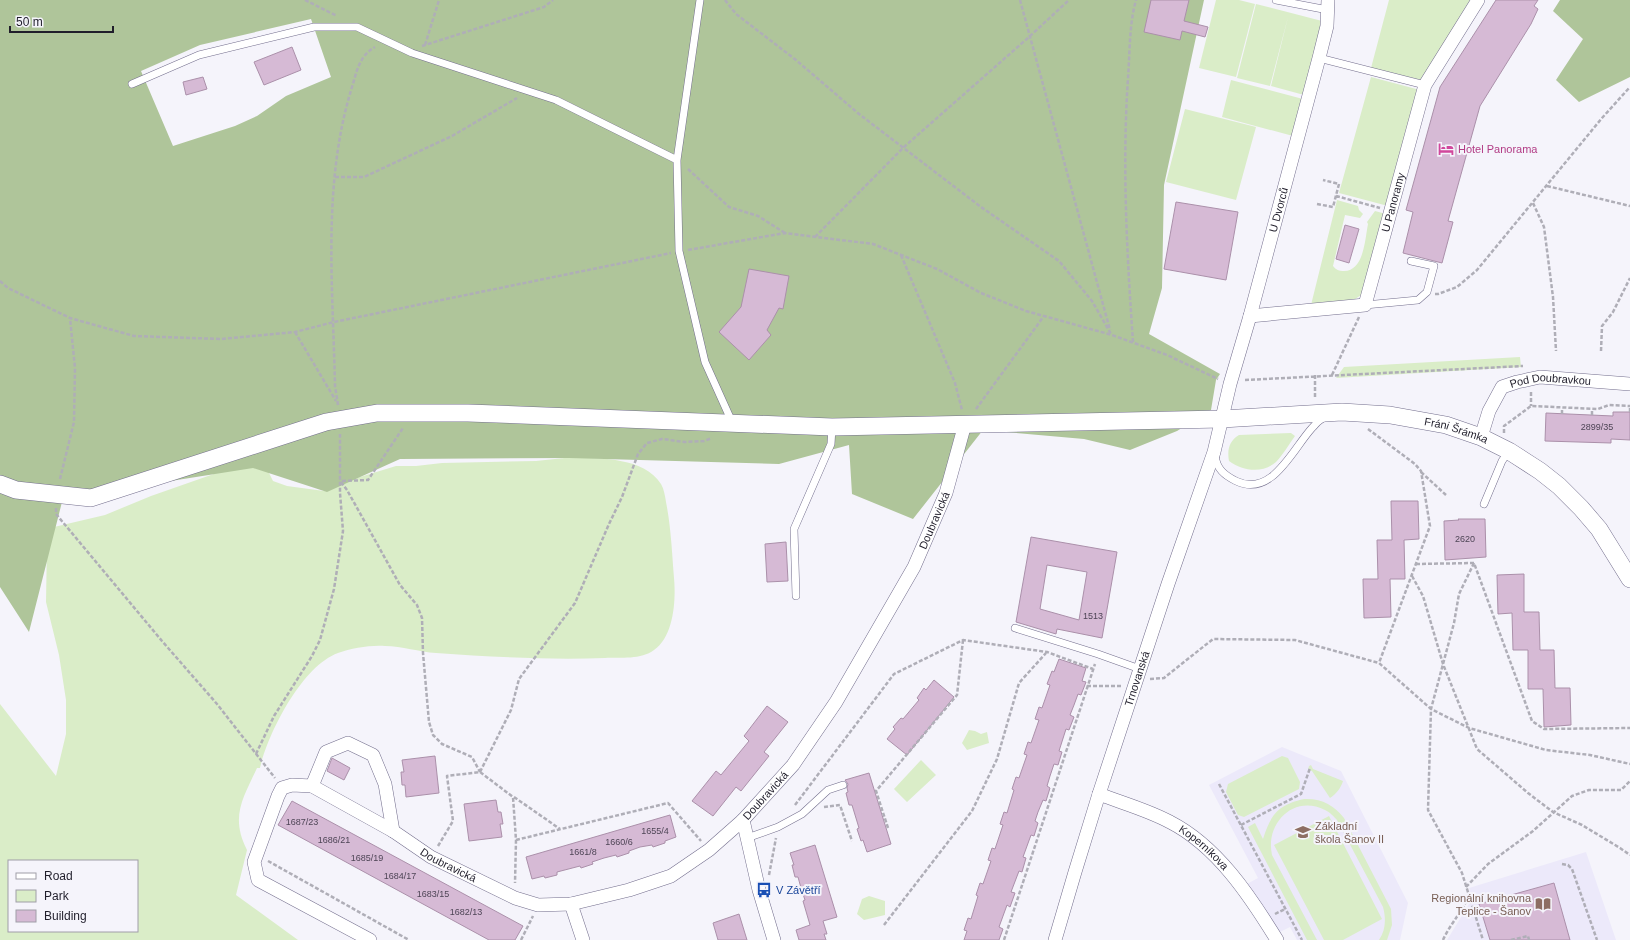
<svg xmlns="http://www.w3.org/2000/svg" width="1630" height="940" viewBox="0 0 1630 940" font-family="Arial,sans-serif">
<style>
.built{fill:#ece9fa}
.green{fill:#daedc8;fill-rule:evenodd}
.forest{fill:#afc59a;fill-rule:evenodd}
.building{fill:#d6bad5;stroke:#ab90aa;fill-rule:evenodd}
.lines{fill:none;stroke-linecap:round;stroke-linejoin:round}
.service-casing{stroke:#736e8d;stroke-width:8}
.minor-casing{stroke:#736e8d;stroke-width:14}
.tertiary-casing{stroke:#736e8d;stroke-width:18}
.path{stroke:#afaeb7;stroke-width:2.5;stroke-dasharray:4 2;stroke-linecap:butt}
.service{stroke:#fff;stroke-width:7}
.minor{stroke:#fff;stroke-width:13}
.tertiary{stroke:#fff;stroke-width:17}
.labels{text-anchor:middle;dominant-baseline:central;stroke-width:4;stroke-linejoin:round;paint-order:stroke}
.number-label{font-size:9px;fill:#4e4556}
.hotel-label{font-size:11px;fill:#b23c85;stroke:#f5f4fb;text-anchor:start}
.street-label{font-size:11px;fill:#201e2b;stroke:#f5f4fb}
.education-label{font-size:11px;fill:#785e54;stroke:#f5f4fb;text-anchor:start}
.transit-label{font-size:11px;fill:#164399;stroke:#f5f4fb;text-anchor:start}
</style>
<rect width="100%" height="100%" fill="#f5f4fb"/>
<path class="built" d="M1282 747 1341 771 1408 903 1400 940H1297L1290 927 1278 933 1245 885 1258 878 1209 785Z
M1586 852 1616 940H1447L1469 904 1473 902 1469 888Z"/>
<path class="green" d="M1216 0H1239L1255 4 1236 77 1199 68Z
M1389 0H1473L1422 81 1371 68Z
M1256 4 1322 21 1304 95 1271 86 1288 17 1270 86 1237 78Z
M1371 77 1420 90 1388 206 1339 193Z
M1231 80 1303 99 1293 136 1222 117Z
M1185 109 1256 127 1236 200 1166 182Z
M1337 200 1358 206 1359 210 1363 214 1360 218 1345 215 1333 266C1336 270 1339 271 1344 271 1364 271 1365 239 1368 224L1367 222 1375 211 1386 214 1363 294 1355 299 1311 305Z
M1520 357 1521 367 1336 378 1344 367Z
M1291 433 1295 436C1289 444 1283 455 1276 462 1262 474 1243 471 1229 461 1227 450 1229 441 1239 435Z
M574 457C602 459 644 457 661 484 664 489 665 496 666 502 671 527 672 553 674 578 676 600 674 636 654 650 641 660 621 657 605 658 549 660 492 657 436 653 419 652 402 646 385 646 370 645 352 648 338 653 302 666 268 733 260 768H257C243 798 230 817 247 850L236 895 298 940H0V704L56 776 66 734V700L59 655 46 602 47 543 54 527 105 515 151 496 228 469 264 463 273 481 287 486 324 491 360 477 396 466H416L442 463 536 461ZM9 861H137V931H9Z
M969 730 975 731 981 734 987 732 989 743 967 750 962 743Z
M1282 756 1288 758 1300 782 1299 789 1244 817 1238 815 1226 792 1228 784Z
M921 760 936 775 907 802 894 789Z
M1311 765 1313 769 1343 781C1341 788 1336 794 1330 798L1312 771 1308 770 1309 766Z
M1304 799C1321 798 1334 805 1344 818L1391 909 1392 925 1387 940H1379C1386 930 1386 918 1383 907L1337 820C1334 817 1330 812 1325 810 1294 794 1265 823 1272 855L1317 940H1307L1248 827 1255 823 1263 839C1271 814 1278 805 1304 799Z
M1329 816 1382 919 1343 940H1324L1274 845Z
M869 896 885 901V915L864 920 857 914 862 899Z"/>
<path class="forest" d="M0 0H1204L1164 185 1162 288 1149 334 1220 374 1216 380 1211 410 1177 431 1130 450 1084 439 983 430 913 519 852 494 849 445 779 464 569 458 400 459 327 492 253 468 63 498 29 632 0 587ZM311 19 331 77 286 96 257 116 235 126 173 146 141 71 200 45Z
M1560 0H1630V77L1579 102 1556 80 1583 39 1553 11Z"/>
<path class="building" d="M1151 0H1189L1184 21 1208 27 1205 37 1182 31 1180 40 1144 32Z
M1496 0H1538L1534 6 1538 9 1531 24 1480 106 1448 221 1453 222 1442 263 1403 253 1413 212 1406 210 1440 87Z
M292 47 301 70 264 85 254 62Z
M203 77 207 89 186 95 183 82Z
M1176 202 1238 212 1226 280 1164 269Z
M1345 225 1359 229 1349 263 1336 259Z
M749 269 789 276 783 309 779 308 767 330 771 335 749 360 719 332 741 307Z
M1613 412H1630V440L1611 439V443L1545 441 1546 413 1613 416Z
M1391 501H1418L1419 539 1404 540 1405 579H1390L1391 617 1364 618 1363 579H1378L1377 540H1392Z
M1458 519H1485L1486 557 1445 560 1444 521 1459 520Z
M1031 537 1117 552 1102 638 1057 629 1056 634 1016 622ZM1047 565 1087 572 1079 620 1040 609Z
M786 542 788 581 767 582 765 544Z
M1524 574V612H1539L1540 650H1554L1555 688H1570L1571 725 1544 727 1543 689H1528V650H1513L1512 613 1498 614 1497 575Z
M1059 659 1086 668 1082 681 1086 682 1081 695 1078 694 1074 705 1070 715 1074 717 1069 730 1066 729 1059 751 1062 752 1058 765 1054 764 1050 776 1047 786 1050 788 1046 801 1043 800 1038 812 1035 821 1038 823 1034 836 1031 835 1023 857 1026 858 1022 872 1019 871 1011 892 1015 893 1010 907 1007 905 999 927 1003 929 999 940H964L967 931 964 930 968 918 971 919 978 896 976 895 980 883 983 884 991 861 988 860 992 848 995 849 1003 825 1000 824 1004 812 1007 813 1014 790 1012 789 1016 777 1019 778 1027 755 1024 754 1028 742 1031 743 1039 720 1035 719 1039 707 1042 708 1050 685 1047 684 1052 671 1054 672Z
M934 680 954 697 907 755 887 739 895 729 893 727 901 718 903 719 919 700 917 698 924 688 926 690Z
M767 706 788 722 764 752 769 756 741 791 736 787 713 816 692 801 716 771 721 775 749 741 744 736Z
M435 756 439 793 406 797 405 785H402L401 772H404L402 760Z
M332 758 350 768 344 780 327 771Z
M869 773 891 844 867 852 863 840 861 841 857 829 859 828 852 805H849L846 793 848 792 847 788 848 784 845 780Z
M496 800 498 812H501L503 824H500L502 837 469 841 464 804Z
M292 801 523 926 515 940H489L278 825Z
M670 815 676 837 665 841V843L653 847 652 845 640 847 629 851V853L617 857 616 855 604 858 592 862 593 864 581 868 580 866 557 872V875L545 878 544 876 532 879 526 857Z
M815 845 837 917 823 921 827 934H824L826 940H799L796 930 810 925 803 901 805 900 801 888 798 877H795L792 865H794L790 853Z
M1554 883 1570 940H1490L1479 904Z
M739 914 747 940H718L713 923Z"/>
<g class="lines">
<defs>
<path id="service" d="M700 0 677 160 679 251 705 362 732 422
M1276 0 1328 10
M1319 58 1425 85
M132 84 199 55 314 27H357L412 53 556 100 677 160
M1365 305 1418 300 1427 292 1434 266 1411 261
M1215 456C1217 469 1224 475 1236 481 1272 498 1292 450 1312 428 1316 424 1319 419 1326 417
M1484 504 1502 461 1509 451
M796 596 794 529 831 444 832 427
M1015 628 1098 654 1140 669
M747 838 778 827 802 814 828 790 843 785"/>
<g id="minor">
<path id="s1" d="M1250 316 1365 305 1425 85 1478 0"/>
<path id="s2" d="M1481 437 1489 411 1502 387 1517 382 1540 377 1630 384"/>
<path d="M312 786 326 752 348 743 373 755 385 784 393 831"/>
<path id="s3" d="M1099 794C1122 803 1148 810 1170 822 1217 846 1250 896 1277 940"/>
<path d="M743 820 759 890 774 940"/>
<path d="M571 904 583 940"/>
<path id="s4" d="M370 940 258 880 254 862 278 796 282 788 292 785 312 786 393 831 431 857 515 898 538 905 571 904 629 890 671 876 709 850 743 820 793 765 836 702 914 567 946 493 965 424"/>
<path id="s5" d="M1055 940 1075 872 1099 794 1168 584 1214 452 1230 384 1250 316 1319 58 1327 26 1328 0"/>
</g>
<g id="tertiary">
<path id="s6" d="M0 484 16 490 91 498 326 422 377 413H468L832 427 1222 419 1342 412 1390 415 1446 425 1481 437 1509 451 1540 471 1559 486 1581 508 1599 529 1630 579"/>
</g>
</defs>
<use href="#service" class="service-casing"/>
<use href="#minor" class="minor-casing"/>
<use href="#tertiary" class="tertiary-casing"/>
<path class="path" d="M305 0 337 16
M725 0 736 14 796 60 859 114 981 207 1059 261 1092 301 1111 334
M1020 0 1110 330
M425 45 439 0
M422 46 544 7 553 0
M688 169 729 207 758 216 785 233
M335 177H364L452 136 517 98
M1547 186 1630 206
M1336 196 1380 208
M1533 203 1544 227 1553 297 1556 351
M1317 204 1333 207 1339 184 1323 180
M815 237 904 147 1029 37 1069 0
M688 250 785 233 873 244 937 269 981 293 1026 311 1112 335 1167 355 1218 379
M901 255 955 383 962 410
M0 281 8 288 70 318 134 336 221 339 295 332 334 322 671 253
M1435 294H1438L1457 287 1477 270 1602 118 1630 87
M295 332 336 401
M1133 342C1127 255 1122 166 1128 78 1130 52 1129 25 1136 0
M1601 351 1602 326 1613 312 1630 278
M1332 375 1359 317
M1245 380 1523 366
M1531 392V406
M1315 397V375
M338 405 335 386C333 287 322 183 352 87 357 71 359 56 375 47
M976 409 1044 316
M1630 412V407
M1562 414V408
M1592 415V409
M1368 429 1415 464 1421 471 1430 526 1379 663 1431 709 1428 810 1462 873 1483 940
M1504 433V426L1531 406 1598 409 1609 405 1630 406
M1421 472 1446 495
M60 479 74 422 75 368 70 318
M342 481 368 480 403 428
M341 482 347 490 400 585 417 605 422 618 423 653 429 722 433 735 442 744 472 757 480 772
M56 508V514L162 641 217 704 275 778
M1474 563 1459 594 1454 623 1431 709 1469 728 1546 750 1590 755 1630 764
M1416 564 1474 563 1532 721 1544 729 1630 728
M1412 576 1423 596 1443 664 1477 749 1528 793 1553 812 1582 825 1620 848 1630 855
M1150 679 1164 678 1213 639 1295 640 1379 663
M1087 686H1121
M256 754 274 716 312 656 320 640 334 589 343 531 340 493V434
M480 772 511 710 519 679 575 603 609 524 622 497 638 454 647 443 662 439 685 442 704 441 712 438
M1219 784 1302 940
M514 797 560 829
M795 805 894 674 963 640 1047 652 1093 669
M824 807 840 805 852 841
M1241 825 1301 794 1310 768
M888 828 876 791 957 695 963 640
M516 840 668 803 701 841
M438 846 453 821 447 776 480 772 513 797 516 840 515 883
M268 861 409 940
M1562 864 1568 865 1572 869 1597 940
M769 875 776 838
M1466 887 1488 864 1533 831 1572 796 1589 790H1621L1630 781
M1275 914 1285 909
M884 925 972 811 997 759 1019 683 1046 653
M521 940 533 916
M1004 940 1095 664
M1443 940C1450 924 1463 911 1469 895
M1511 940 1528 936 1529 940"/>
<use href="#service" class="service"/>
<use href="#minor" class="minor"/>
<use href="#tertiary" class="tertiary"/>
</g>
<defs>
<symbol id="hotel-bare" viewBox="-9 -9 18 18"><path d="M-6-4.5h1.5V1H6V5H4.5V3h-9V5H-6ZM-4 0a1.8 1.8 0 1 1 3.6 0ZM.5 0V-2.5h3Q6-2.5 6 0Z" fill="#d1479c" stroke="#f5f4fb" stroke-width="2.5" paint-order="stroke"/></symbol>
<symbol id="school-bare" viewBox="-9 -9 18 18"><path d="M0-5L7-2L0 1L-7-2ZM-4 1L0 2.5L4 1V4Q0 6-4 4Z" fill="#8d6e63" stroke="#f5f4fb" stroke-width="2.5" paint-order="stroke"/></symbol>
<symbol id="bus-bare" viewBox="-9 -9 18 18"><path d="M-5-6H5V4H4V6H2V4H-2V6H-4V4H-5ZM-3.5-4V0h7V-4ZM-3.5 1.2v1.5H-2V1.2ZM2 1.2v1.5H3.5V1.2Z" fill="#1a4fb4" stroke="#f5f4fb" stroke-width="2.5" paint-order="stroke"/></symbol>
<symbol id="library-bare" viewBox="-9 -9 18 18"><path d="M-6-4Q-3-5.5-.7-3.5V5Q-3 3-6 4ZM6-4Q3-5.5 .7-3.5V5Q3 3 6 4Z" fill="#8d6e63" stroke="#f5f4fb" stroke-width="2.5" paint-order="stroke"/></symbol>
</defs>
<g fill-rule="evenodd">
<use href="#hotel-bare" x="1435" y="138" width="22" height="22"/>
<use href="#school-bare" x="1292" y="821" width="22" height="22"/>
<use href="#bus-bare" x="753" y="879" width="22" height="22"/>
<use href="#library-bare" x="1532" y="893" width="22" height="22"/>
</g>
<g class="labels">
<g class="number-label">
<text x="1597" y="427">2899/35</text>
<text x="1465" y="539">2620</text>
<text x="1093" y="616">1513</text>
<text x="302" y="822">1687/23</text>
<text x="655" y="831">1655/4</text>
<text x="334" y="840">1686/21</text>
<text x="619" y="842">1660/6</text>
<text x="583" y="852">1661/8</text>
<text x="367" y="858">1685/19</text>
<text x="400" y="876">1684/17</text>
<text x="433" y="894">1683/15</text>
<text x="466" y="912">1682/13</text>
</g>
<g class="hotel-label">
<text x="1458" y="149">Hotel Panorama</text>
</g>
<g class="street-label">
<text stroke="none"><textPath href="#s1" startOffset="222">U Panoramy</textPath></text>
<text stroke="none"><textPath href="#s5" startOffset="764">U Dvorců</textPath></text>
<text stroke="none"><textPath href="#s2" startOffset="104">Pod Doubravkou</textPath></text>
<text stroke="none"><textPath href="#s6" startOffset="1473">Fráni Šrámka</textPath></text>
<text stroke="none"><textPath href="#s4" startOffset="1097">Doubravická</textPath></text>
<text stroke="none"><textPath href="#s5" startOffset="274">Trnovanská</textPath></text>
<text stroke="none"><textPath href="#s4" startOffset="773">Doubravická</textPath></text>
<text stroke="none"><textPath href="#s3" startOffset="119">Koperníkova</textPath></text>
<text stroke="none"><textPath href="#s4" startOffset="413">Doubravická</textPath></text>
</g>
<g class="education-label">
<text x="1315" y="826">Základní<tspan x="1315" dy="13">škola Šanov II</tspan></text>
<text x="1531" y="898" text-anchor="end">Regionální knihovna<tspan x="1531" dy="13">Teplice - Šanov</tspan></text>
</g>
<g class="transit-label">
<text x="776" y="890">V Závětří</text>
</g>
</g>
<rect x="8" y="860" width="130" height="72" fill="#f5f4fb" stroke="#a09ea8"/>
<rect x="16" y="873" width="20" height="6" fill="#ffffff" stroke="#a09ea8"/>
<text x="44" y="880" font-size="12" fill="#201e2b">Road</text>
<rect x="16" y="890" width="20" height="12" fill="#daedc8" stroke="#a09ea8"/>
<text x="44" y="900" font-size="12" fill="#201e2b">Park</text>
<rect x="16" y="910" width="20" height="12" fill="#d6bad5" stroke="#a09ea8"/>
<text x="44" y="920" font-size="12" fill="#201e2b">Building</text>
<path d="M10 26v6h103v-6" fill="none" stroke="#201e2b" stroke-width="2"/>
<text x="16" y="26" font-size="12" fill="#201e2b" stroke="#f5f4fb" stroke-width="3" paint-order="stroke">50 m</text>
</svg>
